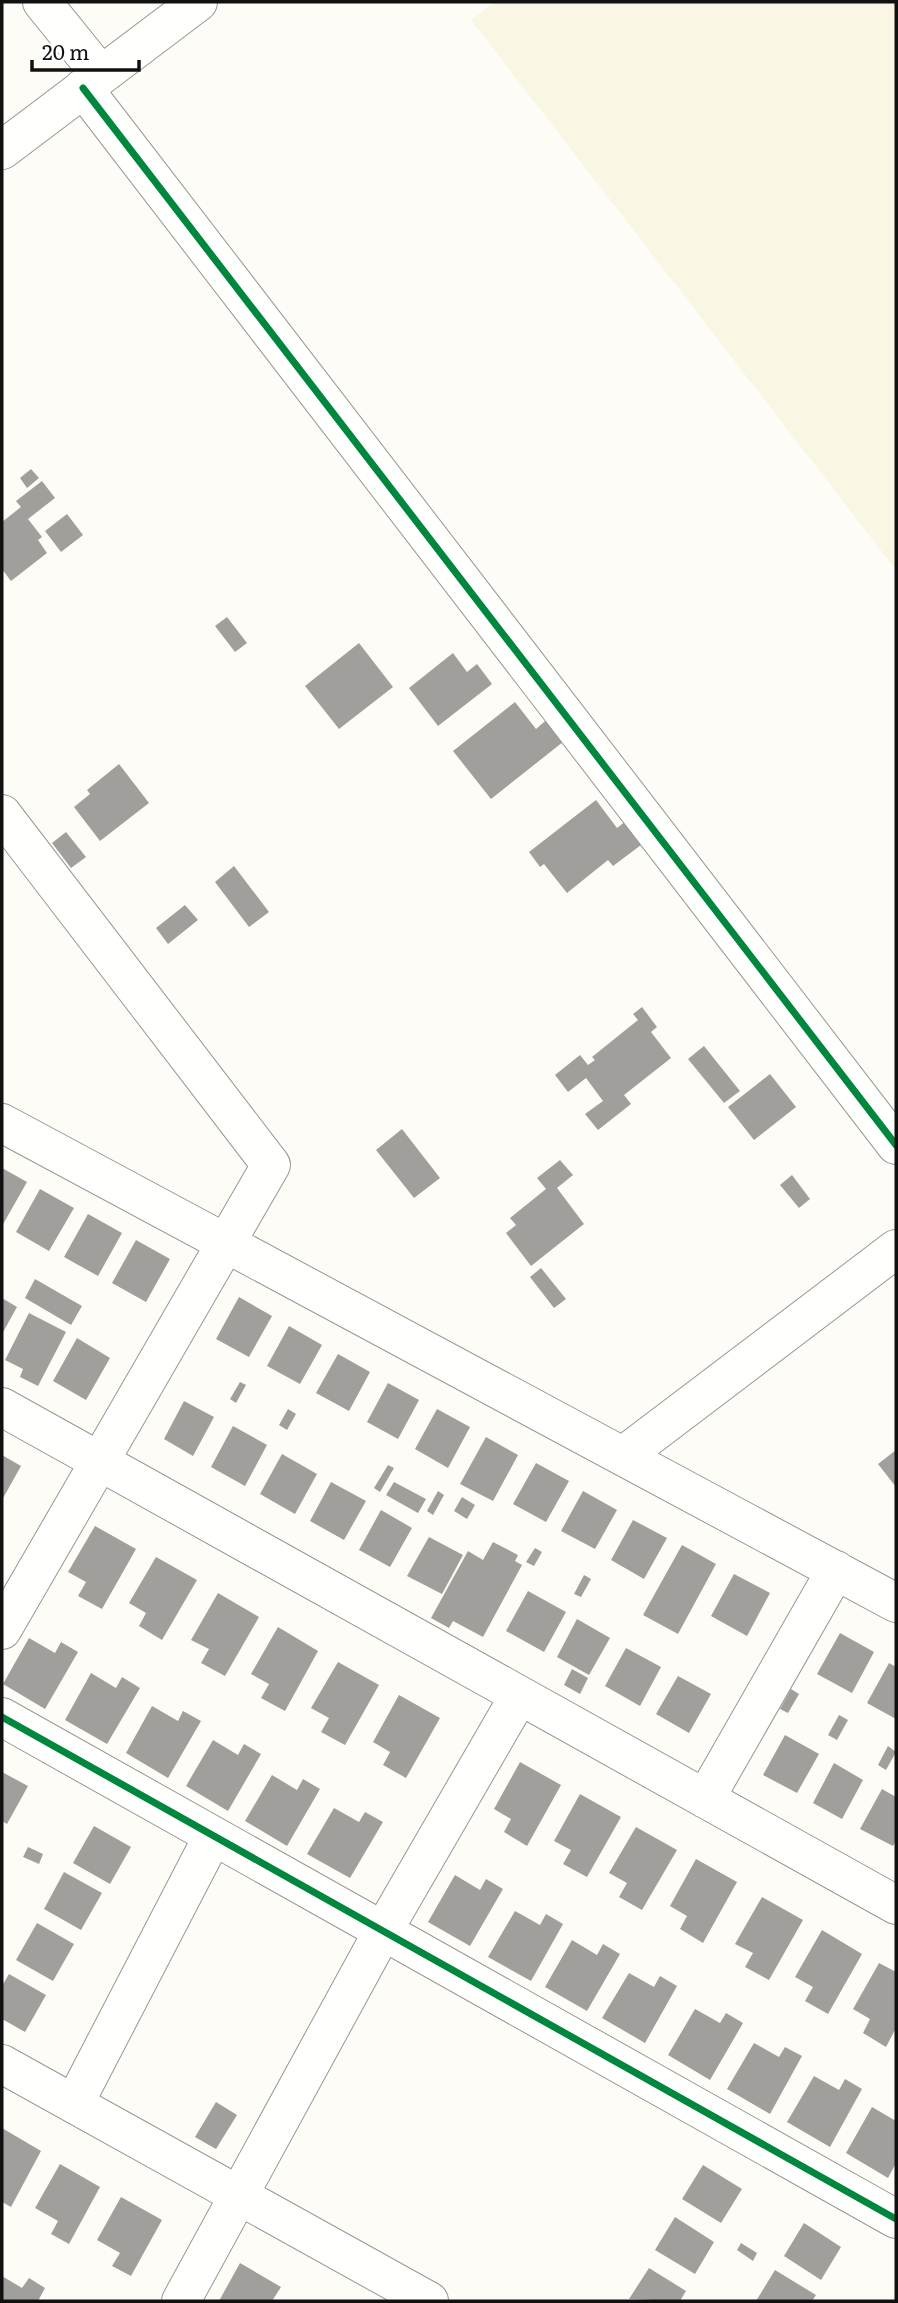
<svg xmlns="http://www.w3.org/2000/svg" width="898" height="2303" viewBox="0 0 898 2303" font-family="Literata,serif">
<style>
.farmland{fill:#f9f7e4}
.building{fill:#a19f9c}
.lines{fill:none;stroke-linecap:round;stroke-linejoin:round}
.minor-casing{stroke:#979795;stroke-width:40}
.minor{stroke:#fffffe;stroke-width:38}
.cycleway-casing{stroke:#fff;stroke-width:11}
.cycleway{stroke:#00873e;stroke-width:7}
</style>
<rect width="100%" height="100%" fill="#fdfcf7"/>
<path class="farmland" d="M495 2H896V570L471 20Z"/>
<path class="building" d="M31 469 39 478 27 488 20 478Z
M42 481 55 498 28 519 42 537 38 540 47 553 11 581 2 569V522L21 507 16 501Z
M67 514 83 535 61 552 45 531Z
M227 617 247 643 235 652 215 626Z
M359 643 393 687 339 729 305 686Z
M453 653 467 672 477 664 492 684 438 726 409 688Z
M515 702 536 729 551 716 568 738 491 799 453 751Z
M119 764 149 803 100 841 74 807 90 794 87 790Z
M596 800 617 828 631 817 649 839 613 866 608 860 567 893 544 864 540 867 529 852Z
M66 832 86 857 71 868 52 843Z
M234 866 269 912 249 927 215 882Z
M185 905 198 920 168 944 156 928Z
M642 1007 657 1027 651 1032 671 1058 624 1095 631 1104 598 1130 585 1114 603 1101 586 1078 568 1092 555 1075 580 1055 588 1065 595 1060 592 1057 638 1020 633 1014Z
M704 1046 740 1091 724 1103 688 1059Z
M770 1074 796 1107 754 1140 728 1107Z
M402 1129 440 1178 414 1198 376 1150Z
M560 1160 573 1175 557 1188 584 1224 531 1266 506 1233 516 1225 510 1218 546 1189 537 1178Z
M2 1168 27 1182 2 1226Z
M792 1175 810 1199 799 1208 780 1185Z
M40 1189 74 1208 49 1251 16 1232Z
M88 1214 122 1233 98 1276 64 1257Z
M136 1240 170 1259 146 1302 112 1283Z
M541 1268 566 1299 554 1308 530 1277Z
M35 1279 82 1306 71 1325 25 1298Z
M239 1297 272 1316 249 1357 216 1339Z
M2 1298 17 1307 2 1334Z
M29 1313 66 1332 38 1386 20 1377 23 1369 5 1360Z
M289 1326 322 1345 300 1384 267 1366Z
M77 1338 110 1358 86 1400 53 1381Z
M338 1354 370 1372 349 1411 316 1393Z
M240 1382 246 1385 236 1403 230 1399Z
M388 1383 419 1400 398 1439 367 1422Z
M184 1401 214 1417 193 1456 164 1439Z
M288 1409 296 1414 287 1430 279 1425Z
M437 1409 470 1427 448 1468 415 1449Z
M233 1426 267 1445 245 1486 211 1467Z
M486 1437 518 1455 493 1501 460 1484Z
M896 1450V1487L878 1464Z
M282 1454 317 1474 295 1514 260 1494Z
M2 1455 21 1466 2 1500Z
M536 1463 569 1481 546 1522 513 1504Z
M388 1465 394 1468 380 1492 374 1488Z
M331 1482 366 1501 344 1540 310 1521Z
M394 1482 426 1499 418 1513 386 1495Z
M438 1491 444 1495 433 1515 427 1511Z
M583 1491 617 1510 595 1549 561 1531Z
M462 1497 475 1505 467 1519 454 1511Z
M381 1510 412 1528 390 1567 359 1550Z
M633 1520 667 1538 644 1579 611 1560Z
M95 1526 136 1549 102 1609 78 1596 86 1582 68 1572Z
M429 1537 463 1555 442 1594 407 1576Z
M493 1542 518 1555 515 1561 522 1565 483 1637 453 1621 449 1628 431 1618 468 1551 483 1560Z
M682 1545 716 1564 678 1634 643 1615Z
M535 1548 542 1552 534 1566 526 1562Z
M156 1557 197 1580 162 1640 139 1626 146 1613 129 1603Z
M734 1574 770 1593 747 1636 711 1616Z
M584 1575 591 1579 581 1597 574 1594Z
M528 1591 566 1612 544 1652 506 1631Z
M218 1593 259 1617 225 1676 201 1663 209 1649 191 1640Z
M577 1619 610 1638 589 1675 557 1657Z
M278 1627 318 1651 285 1711 261 1698 269 1684 251 1674Z
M840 1633 874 1652 852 1693 817 1674Z
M29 1638 55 1653 61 1642 78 1652 45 1709 3 1684Z
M626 1648 661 1667 640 1706 605 1686Z
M338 1662 379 1685 345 1745 321 1732 329 1718 311 1708Z
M889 1663 896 1667V1719L867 1703Z
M572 1669 588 1678 580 1694 564 1685Z
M91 1673 116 1688 122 1677 140 1688 107 1744 65 1720Z
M678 1676 711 1694 689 1733 656 1714Z
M791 1689 799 1694 788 1713 780 1709Z
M399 1695 440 1718 406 1778 383 1765 390 1752 373 1742Z
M152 1706 178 1721 183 1711 201 1721 168 1778 126 1753Z
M839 1715 848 1720 837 1740 828 1735Z
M785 1735 819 1754 797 1793 763 1775Z
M213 1740 238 1755 244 1744 261 1754 228 1811 186 1786Z
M888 1746 896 1752 886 1770 878 1765Z
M520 1762 561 1785 527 1846 504 1832 511 1819 494 1809Z
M834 1763 863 1780 842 1819 813 1803Z
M2 1772 28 1786 7 1824 2 1821Z
M272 1775 297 1790 303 1779 320 1789 287 1846 245 1821Z
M882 1789 896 1797V1840L893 1846 860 1829Z
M580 1794 621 1817 587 1877 563 1864 571 1850 554 1841Z
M334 1808 359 1822 365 1812 383 1822 350 1878 307 1854Z
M94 1826 131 1847 110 1884 73 1863Z
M636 1827 677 1850 642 1910 619 1897 627 1883 609 1873Z
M28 1847 43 1854 39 1864 23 1857Z
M696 1859 737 1882 703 1943 680 1929 687 1916 670 1906Z
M64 1872 102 1893 81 1930 44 1909Z
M455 1875 480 1890 486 1879 503 1889 470 1946 428 1922Z
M762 1897 803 1920 769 1980 745 1967 753 1953 735 1944Z
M515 1911 540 1925 546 1914 563 1924 531 1981 488 1957Z
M37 1923 74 1944 53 1981 16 1960Z
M822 1930 862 1954 828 2014 805 2001 813 1987 795 1977Z
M572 1940 597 1955 603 1944 620 1954 587 2011 545 1987Z
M879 1963 896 1972V2028L886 2047 863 2033 870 2019 853 2009Z
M629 1973 654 1987 660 1976 677 1986 645 2043 602 2018Z
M9 1974 46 1995 25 2032 2 2019V1986Z
M695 2009 720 2023 726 2013 743 2023 710 2080 668 2055Z
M754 2043 779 2057 785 2047 802 2056 770 2114 727 2089Z
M814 2076 839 2090 845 2079 862 2089 830 2147 787 2122Z
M216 2102 237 2115 216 2149 195 2137Z
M872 2107 896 2121V2163L888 2178 846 2153Z
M2 2128 41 2151 11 2207 2 2202Z
M60 2164 100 2187 69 2244 51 2234 58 2221 35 2208Z
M703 2165 742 2189 721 2223 682 2199Z
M121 2197 162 2220 131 2276 112 2266 120 2253 97 2240Z
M675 2217 714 2242 695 2274 655 2250Z
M804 2223 841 2247 821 2280 784 2256Z
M741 2243 757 2253 753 2261 737 2250Z
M240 2263 281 2287 272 2301H219Z
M649 2268 686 2291 680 2301 629 2299Z
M775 2270 816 2295 812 2301H756Z
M2 2276 22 2288 29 2278 45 2288 38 2301H2Z"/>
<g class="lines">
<defs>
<path id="minor" d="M42 2 101 75
M83 88 896 1145
M2 150 198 2
M2 814 271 1165 2 1630
M2 1123 896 1603
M2 1407 896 1905
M623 1456 896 1249
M2 1717 896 2219
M705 1799 836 1570
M2 2064 429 2301
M74 2104 213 1836
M181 2301 383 1931 519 1696"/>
</defs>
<use href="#minor" class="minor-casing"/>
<use href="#minor" class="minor"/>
<defs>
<path id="cycleway" d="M83 88 896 1145
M2 1717 896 2219"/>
</defs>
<use href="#cycleway" class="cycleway-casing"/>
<use href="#cycleway" class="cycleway"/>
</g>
<rect width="898" height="2303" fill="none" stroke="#111111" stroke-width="7"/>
<path d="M32 60v10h107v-10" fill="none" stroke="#111111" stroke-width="3.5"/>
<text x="42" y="60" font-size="21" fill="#111111" stroke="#ffffff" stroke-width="5" paint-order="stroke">20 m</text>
</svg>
